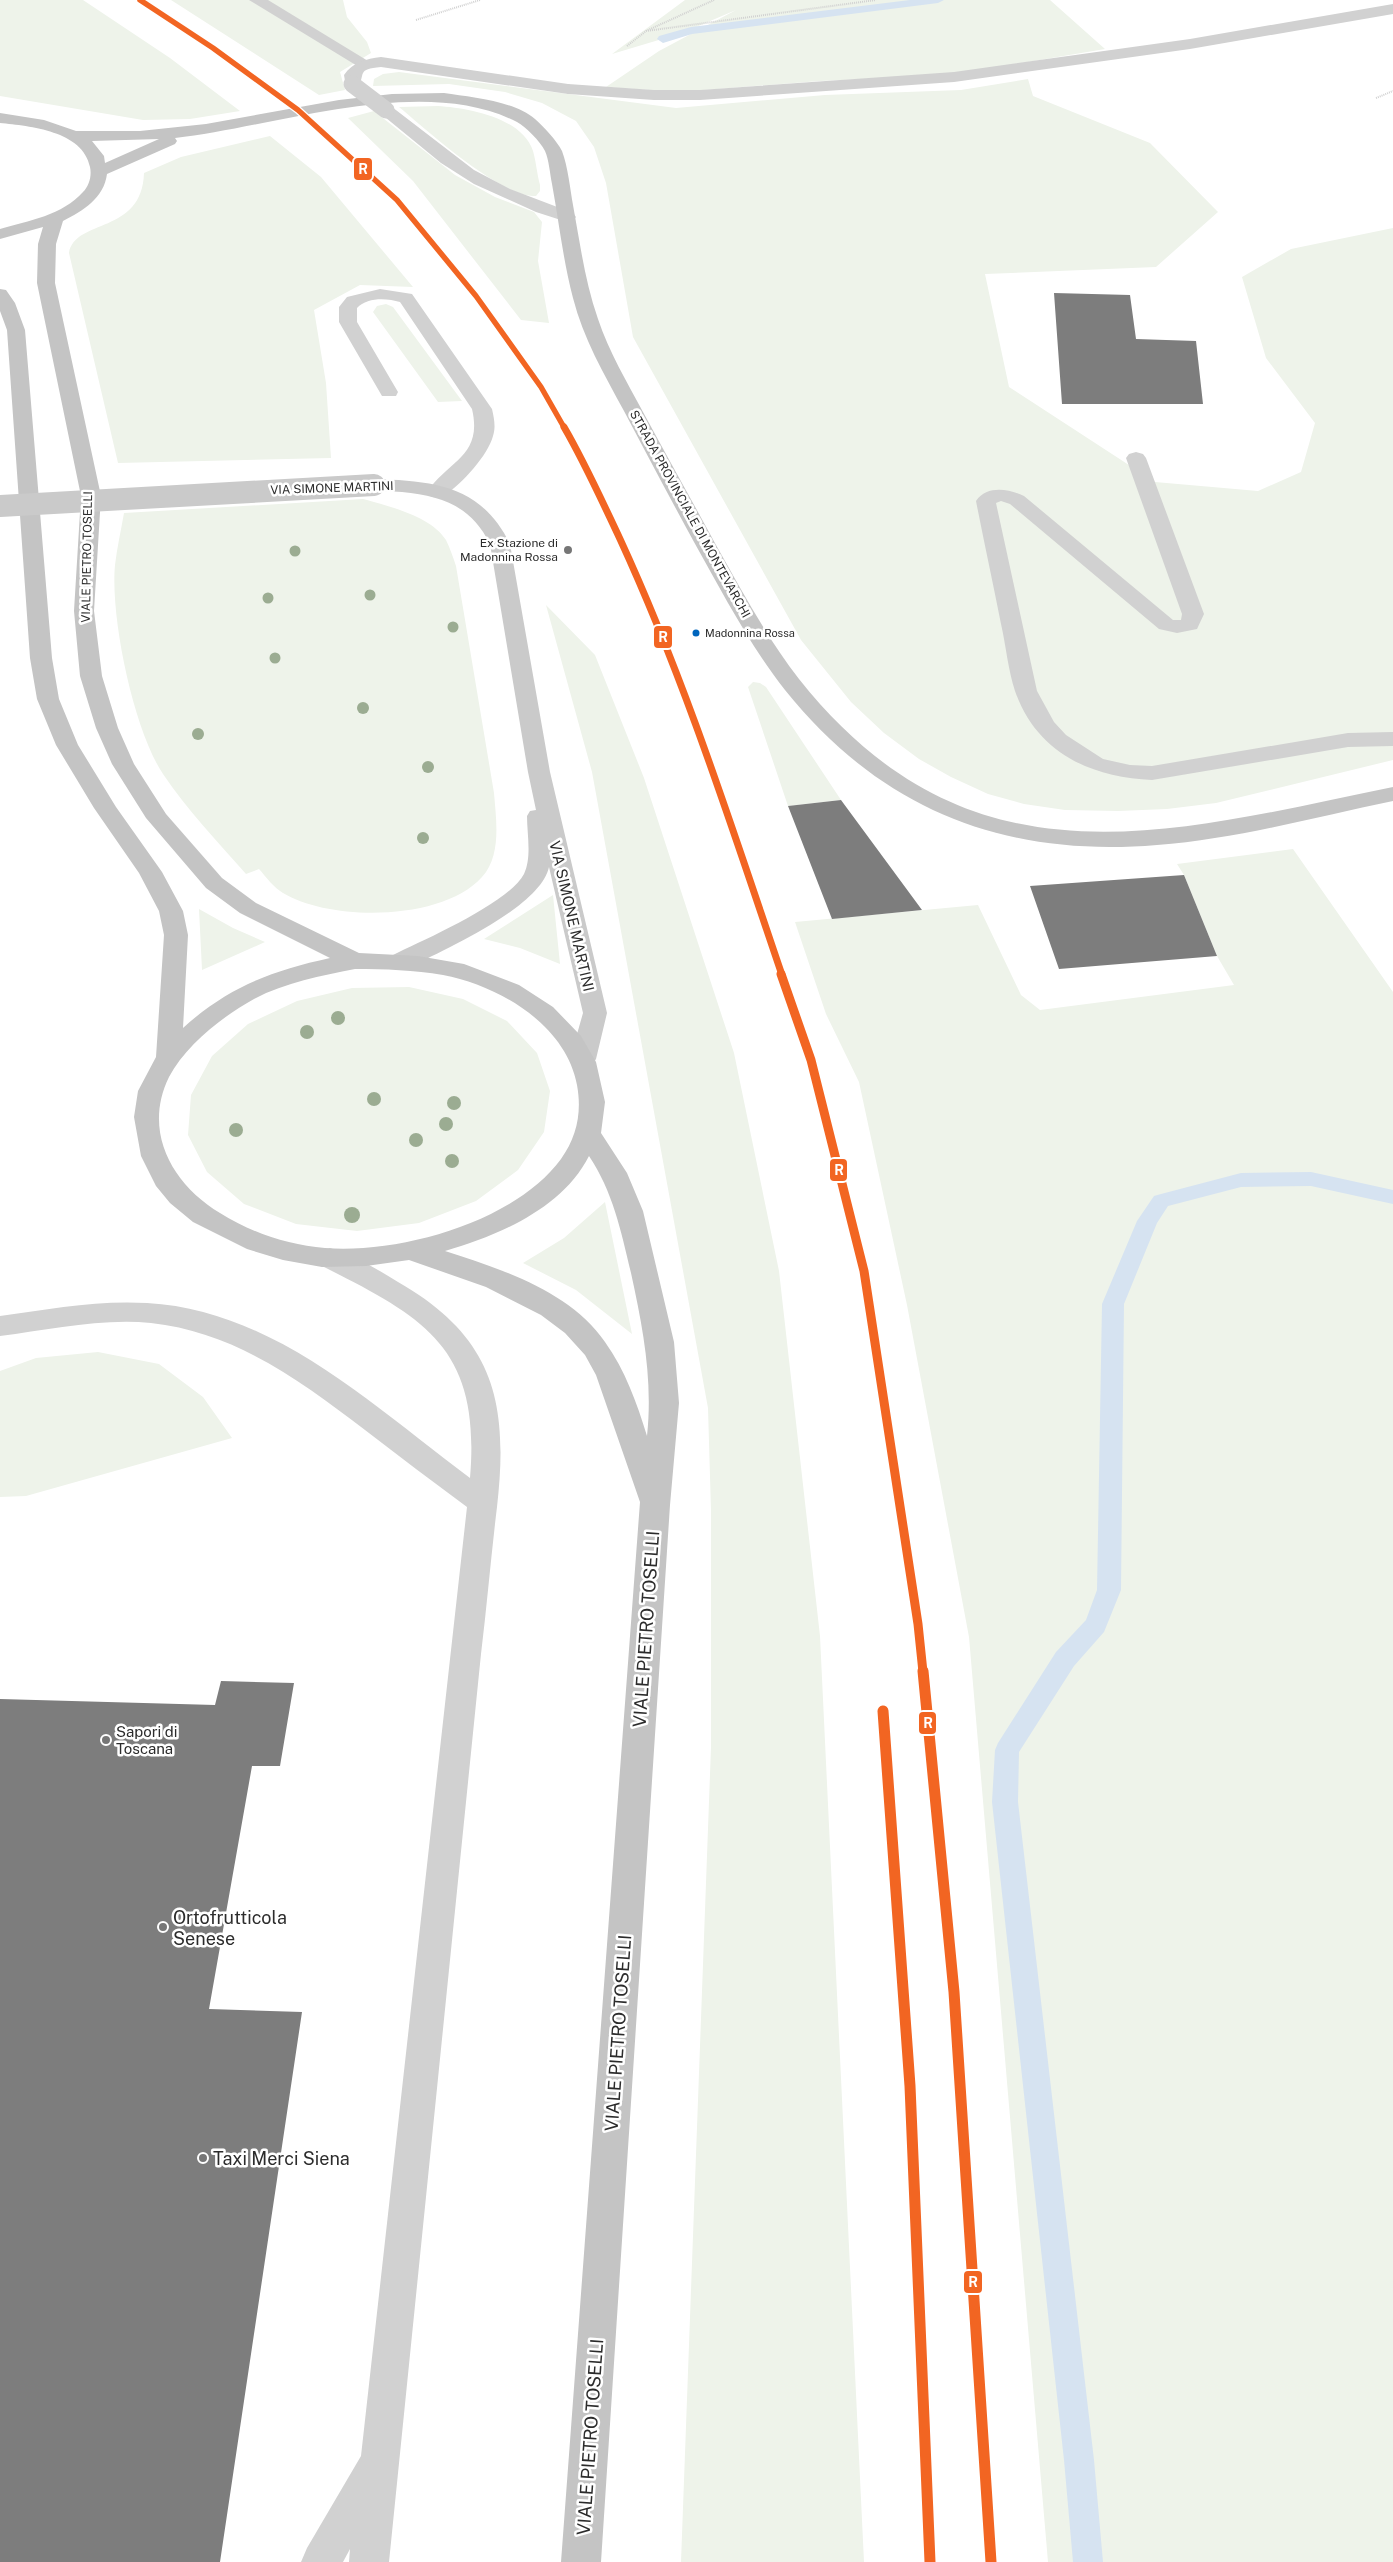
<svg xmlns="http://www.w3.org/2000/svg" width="1393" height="2562" viewBox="0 0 1393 2562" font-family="'Public Sans',sans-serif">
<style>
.green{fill:#eef3ea}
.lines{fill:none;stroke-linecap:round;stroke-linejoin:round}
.stream{fill:#d6e3f1;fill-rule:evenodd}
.building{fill:#7d7d7d}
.path{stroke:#d1d1d1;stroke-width:2;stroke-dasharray:1 1;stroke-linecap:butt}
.lane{fill:#d1d1d1;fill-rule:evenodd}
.street{fill:#d1d1d1;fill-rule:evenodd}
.secondary{fill:#cacaca;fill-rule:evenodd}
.primary{fill:#c4c4c4;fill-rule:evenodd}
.street-bridge{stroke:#d1d1d1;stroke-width:17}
.secondary-bridge{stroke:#cacaca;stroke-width:22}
.rail-1-far3-casing{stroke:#fff;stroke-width:8}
.rail-1-far2-casing{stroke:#fff;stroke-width:10}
.rail-1-far1-casing{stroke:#fff;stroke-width:12}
.rail-1-casing{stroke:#fff;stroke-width:15}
.rail-1-far3{stroke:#f26522;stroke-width:5.5}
.rail-1-far2{stroke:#f26522;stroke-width:7}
.rail-1-far1{stroke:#f26522;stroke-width:9}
.rail-1{stroke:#f26522;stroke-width:11}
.tree{fill:#9bac92}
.poi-dot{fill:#767676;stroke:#fff;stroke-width:2}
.bus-dot{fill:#0065bd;stroke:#fff;stroke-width:2}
.labels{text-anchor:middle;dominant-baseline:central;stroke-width:5;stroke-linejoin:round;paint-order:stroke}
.far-bus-label{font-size:11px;fill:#2c2c2c;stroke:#fff;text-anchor:start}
.far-street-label{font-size:12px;fill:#2c2c2c;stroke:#fff}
.far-poi-label{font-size:12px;fill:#2c2c2c;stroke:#fff;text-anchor:end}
.street-label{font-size:15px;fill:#2c2c2c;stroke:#fff}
.poi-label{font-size:15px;fill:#2c2c2c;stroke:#fff;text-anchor:start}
.near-street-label{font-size:18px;fill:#2c2c2c;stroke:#fff}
.near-poi-label{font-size:18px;fill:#2c2c2c;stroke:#fff;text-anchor:start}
.line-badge{stroke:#fff;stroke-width:2}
.badge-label{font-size:14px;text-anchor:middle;font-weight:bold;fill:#fff}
</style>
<rect width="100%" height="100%" fill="#fff"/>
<path class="green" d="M0 0H83L170 58 240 111 190 119 143 120 0 96Z
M171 0H343L347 17 367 42 371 53 340 72 345 90 319 95Z
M685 0H1050L1105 49 950 75 820 81 678 92 606 87 659 51 736 10 682 33 612 54Z
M399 72 676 108 825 95 961 90 1028 79 1033 96 1150 143 1218 212 1156 267 985 274 1009 387 1155 482 1258 491 1301 472 1315 423 1266 358 1242 277 1291 249 1393 228V760L1216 803 1167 809 1118 811 1065 810 1024 804 988 794 951 777 919 759 884 733 851 702 801 640 633 337 606 183 594 147 576 121 542 103 505 92 449 84 373 86 374 79 383 74Z
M438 106C467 108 522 117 533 151 536 161 537 174 540 185V191L536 196C500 197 428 131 399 107Z
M374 111 455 175 495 197 534 212 542 222 538 261 549 323 521 320 413 181 348 118Z
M270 136 321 177 413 287 360 285 314 310 326 383 331 458 118 463 69 253C75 218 142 235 144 173L181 157Z
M386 304 393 307 462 401 438 402 373 312 377 306Z
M363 499C388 506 431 516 446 540 450 548 453 557 456 566L494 793C496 819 502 855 482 877 443 921 331 922 283 893 274 888 266 877 259 869L246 874C218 842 187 810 163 774 134 731 110 618 115 565 117 548 121 530 124 513Z
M546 605 595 655 644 778 734 1053 779 1271 820 1636 864 2562H681L711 1747V1511L708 1408 592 772Z
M753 682 760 683 766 687 841 800 788 806 748 687Z
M1293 849 1393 992V2562H1048L969 1637 907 1305 859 1082 826 1014 795 922 978 905 1021 995 1040 1010 1234 985 1217 956 1184 875 1177 864Z
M553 895 560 964 520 948 484 939Z
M199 909 233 928 265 942 202 970Z
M409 987 463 999 507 1021 537 1053 550 1091 544 1132 518 1170 476 1201 419 1223 357 1231 296 1224 244 1204 207 1172 188 1135 191 1095 212 1056 248 1024 297 1001 352 988Z
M605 1202 632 1334 576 1290 523 1263 564 1238Z
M98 1352 159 1364 203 1397 232 1438 26 1496 0 1497V1371L36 1358Z"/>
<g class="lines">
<path class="stream" d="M910 0H944L938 3 692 34 663 43 657 39 659 36 691 27Z
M1311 1172 1393 1190V1204L1311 1186 1241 1187 1168 1206 1157 1223 1124 1304 1121 1590 1104 1632 1074 1666 1019 1752 1018 1802 1094 2460 1103 2562H1073L1064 2460 992 1802 995 1750 998 1743 1056 1652 1086 1620 1097 1590 1102 1304 1137 1221 1154 1196 1161 1194 1241 1173Z"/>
</g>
<path class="building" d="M1054 293 1130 295 1136 339 1196 341 1203 404H1062Z
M841 800 922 910 832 919 788 806Z
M1184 875 1217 956 1059 969 1030 886Z
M221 1681 294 1683 280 1766H252L209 2009 302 2012 220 2562H0V1699L215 1705Z"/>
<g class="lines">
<path class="path" d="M416 20 480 0
M646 31 876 0
M627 46 646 31 714 0
M1376 98 1393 91"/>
<path class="lane" d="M249 0H268L373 64 371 67H359Z
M1393 4V14L1190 49 954 82 700 100H654L568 94 560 89 568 84 654 90H700L954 72 1190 39Z
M380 289 412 294 492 409C494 418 496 427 493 436 488 455 462 484 445 495 440 499 435 498 430 496L427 492C449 460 483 456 472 409L400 302C387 298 367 297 357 308V322L398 392 396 396H382L339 322V307L347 297Z
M1136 452 1143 454 1146 458 1204 614 1197 629 1177 633 1159 629 1010 504 1001 501 996 503 1037 691 1054 722 1066 735 1103 759 1130 765 1152 766 1348 733 1393 732V746L1348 747 1152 780C1090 777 1037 753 1015 691 1008 670 1006 646 1001 624 993 583 984 542 976 501 987 485 1009 489 1024 496L1173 620H1181L1182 614 1126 458 1129 454Z
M330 1248C354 1255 377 1269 398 1282 494 1337 509 1402 497 1507 491 1556 487 1605 481 1654L389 2562H349L350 2549 343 2562H301L307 2548 361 2456 467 1507C433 1482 399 1456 365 1430 300 1380 234 1332 151 1323 101 1318 49 1330 0 1336V1316C49 1309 98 1300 147 1303 274 1310 373 1406 470 1478 481 1348 426 1318 320 1265L316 1258 320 1251Z"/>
<path class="street" d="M381 57 568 84 576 89 568 94 381 67C356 69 366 74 358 87H346L344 75C353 62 366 59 381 57Z
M386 105 392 107 474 170 510 189 573 213 576 217 573 221 567 222 536 212 474 184 441 163 380 113 378 110 380 107Z"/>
<path class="secondary" d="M374 479C434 481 481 485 510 544L550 772 607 1013 596 1059 592 1065 583 1067 574 1065 570 1059 583 1013 549 867C540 908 446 948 411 967L402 969 393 967 390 961 393 955C424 940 509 903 524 874 532 857 527 834 527 816L530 811 536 810 528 772 490 544C471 506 442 496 402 492 390 491 378 492 367 489L364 485 367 481Z"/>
<path class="primary" d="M444 93C471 97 514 101 535 119 544 127 557 141 562 151 568 167 570 188 573 205 580 243 585 282 598 319 609 352 627 382 643 412 667 456 692 501 716 545 742 591 767 638 799 679 969 893 1164 834 1393 787V801C1315 817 1237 839 1157 845 1005 858 881 810 785 690 749 644 722 592 694 542 670 498 647 455 624 411 604 374 583 338 573 298 563 260 559 222 552 184 550 174 549 160 545 151 540 141 526 127 517 122 421 73 277 127 175 138L177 141 175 144 107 174C104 198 83 211 63 221L56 244 55 283 101 496 94 611 102 676 118 728 134 764 166 814 222 878 256 903 359 953 418 956 464 964 519 985 553 1007 581 1036 596 1062 605 1102 601 1133 627 1173 643 1211 674 1342 679 1403 670 1505 601 2562H561L640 1502 596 1375 585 1355 565 1333 541 1315 486 1287 409 1260 366 1266 322 1267 283 1260 247 1249 193 1222 170 1203 156 1186 141 1156 134 1117 138 1091 156 1057 164 935 159 911 139 873 94 808 56 745 37 699 30 658 7 330 0 311V289L6 290 15 303 25 330 52 658 59 699 78 745 116 807 162 872 183 911 188 935 183 1028C228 987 271 971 330 958L240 913 206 888 146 818 112 764 96 728 80 676 74 611 81 496 37 283 38 244 43 227 0 239V229C28 221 63 215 83 192 89 186 92 176 90 167 83 131 30 126 0 123V113L44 120 76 131H140L206 124 339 100 392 94ZM159 139 105 163 104 156 92 141ZM355 969C385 969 414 970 443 975 500 986 566 1025 577 1085 582 1112 577 1137 561 1159 515 1222 399 1254 325 1248 288 1245 252 1233 220 1213 173 1185 142 1132 169 1077 186 1045 223 1016 254 999 286 982 321 976 355 969ZM589 1156C613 1192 621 1231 631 1273 643 1328 653 1380 647 1436 637 1403 625 1370 605 1342 570 1291 501 1269 445 1251 499 1235 562 1209 589 1156Z"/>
<path class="street-bridge" d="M352 84 386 110"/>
<path class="secondary-bridge" d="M0 506 374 485"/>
<defs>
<path id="rail-1-far3" d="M140 0 213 48 298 110 397 200 476 296 541 387 565 429"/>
<path id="rail-1-far2" d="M564 427C585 463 602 501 620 539 685 680 732 828 782 975"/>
<path id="rail-1-far1" d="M781 974 811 1060 864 1271 918 1624 923 1672"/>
<path id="rail-1" d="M923 1671 954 1992 991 2562
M883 1711 910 2086 930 2562"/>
</defs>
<use href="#rail-1-far3" class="rail-1-far3-casing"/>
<use href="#rail-1-far2" class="rail-1-far2-casing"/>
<use href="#rail-1-far1" class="rail-1-far1-casing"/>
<use href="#rail-1" class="rail-1-casing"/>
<use href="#rail-1-far3" class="rail-1-far3"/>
<use href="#rail-1-far2" class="rail-1-far2"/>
<use href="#rail-1-far1" class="rail-1-far1"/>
<use href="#rail-1" class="rail-1"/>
</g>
<g class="tree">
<circle cx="295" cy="551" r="5.5"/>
<circle cx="370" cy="595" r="5.5"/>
<circle cx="268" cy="598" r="5.5"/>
<circle cx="453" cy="627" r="5.5"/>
<circle cx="275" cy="658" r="5.5"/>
<circle cx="363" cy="708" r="6"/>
<circle cx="198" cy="734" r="6"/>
<circle cx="428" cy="767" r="6"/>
<circle cx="423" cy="838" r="6"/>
<circle cx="338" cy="1018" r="7"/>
<circle cx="307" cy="1032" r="7"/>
<circle cx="374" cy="1099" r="7"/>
<circle cx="454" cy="1103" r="7"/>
<circle cx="446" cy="1124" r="7"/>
<circle cx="236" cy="1130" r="7"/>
<circle cx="416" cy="1140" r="7"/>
<circle cx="452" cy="1161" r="7"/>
<circle cx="352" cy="1215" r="8"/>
</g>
<g class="poi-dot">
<circle cx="568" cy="550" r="5"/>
<circle cx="106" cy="1740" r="5"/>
<circle cx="163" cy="1927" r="5"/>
<circle cx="203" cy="2158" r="5"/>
</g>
<circle class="bus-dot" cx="696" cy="633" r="4.5"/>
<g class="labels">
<g class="far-bus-label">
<text x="705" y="633">Madonnina Rossa</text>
</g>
<g class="far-street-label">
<text transform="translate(332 488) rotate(-2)">VIA SIMONE MARTINI</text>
<text transform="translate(690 514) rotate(61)">STRADA PROVINCIALE DI MONTEVARCHI</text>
<text transform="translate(87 557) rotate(-89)">VIALE PIETRO TOSELLI</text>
</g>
<g class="far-poi-label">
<text x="558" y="543">Ex Stazione di<tspan x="558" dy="14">Madonnina Rossa</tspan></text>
</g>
<g class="street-label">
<text transform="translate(572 916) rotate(77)">VIA SIMONE MARTINI</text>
</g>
<g class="poi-label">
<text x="116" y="1731">Sapori di<tspan x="116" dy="17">Toscana</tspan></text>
</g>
<g class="near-street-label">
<text transform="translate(646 1629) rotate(-86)">VIALE PIETRO TOSELLI</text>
<text transform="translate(618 2033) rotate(-86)">VIALE PIETRO TOSELLI</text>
<text transform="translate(590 2437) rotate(-86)">VIALE PIETRO TOSELLI</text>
</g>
<g class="near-poi-label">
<text x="173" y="1917">Ortofrutticola<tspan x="173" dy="21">Senese</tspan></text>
<text x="213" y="2158">Taxi Merci Siena</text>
</g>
</g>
<g class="line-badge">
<rect x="353" y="157" width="20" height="24" rx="5" fill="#f26522"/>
<rect x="653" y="625" width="20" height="24" rx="5" fill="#f26522"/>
<rect x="829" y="1158" width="19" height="24" rx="5" fill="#f26522"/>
<rect x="918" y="1711" width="19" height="24" rx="5" fill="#f26522"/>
<rect x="963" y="2270" width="20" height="24" rx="5" fill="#f26522"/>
</g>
<g class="badge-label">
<text x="363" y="174">R</text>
<text x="663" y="642">R</text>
<text x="839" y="1175">R</text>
<text x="928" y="1728">R</text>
<text x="973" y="2287">R</text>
</g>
</svg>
